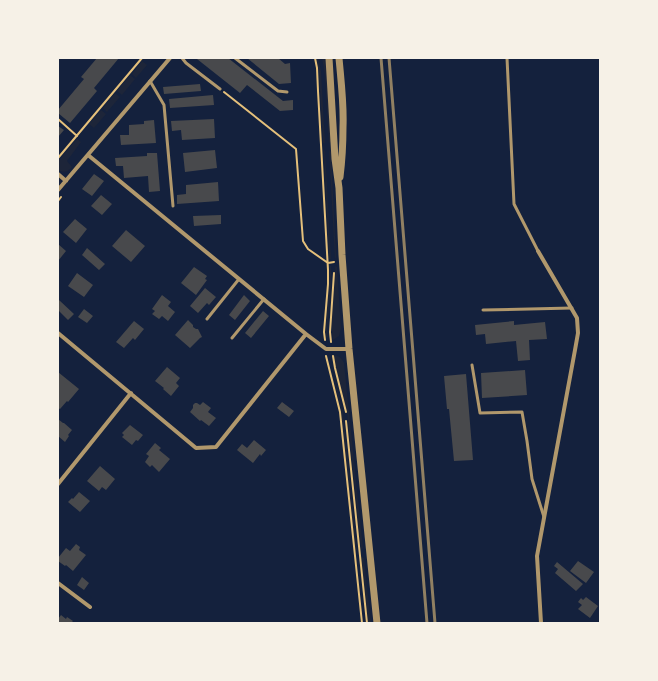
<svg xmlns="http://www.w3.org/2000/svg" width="658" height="681" viewBox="0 0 658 681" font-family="'Fira Sans',sans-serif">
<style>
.green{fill:#1d2539}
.building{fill:#48494c}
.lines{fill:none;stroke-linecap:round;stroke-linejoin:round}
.path{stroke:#e5c07b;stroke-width:2}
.service{stroke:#b1986c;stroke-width:3}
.minor{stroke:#b1986c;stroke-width:4}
.tertiary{stroke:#b1986c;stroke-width:7}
.rail{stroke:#918062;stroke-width:3}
</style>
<rect width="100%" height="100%" fill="#14213d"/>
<path class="green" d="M316 58H318L321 71 325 143H323L319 73Z
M322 58H326L331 142 329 143 325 75Z
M142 61 147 65 136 78 132 74Z
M130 75 135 79 122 95 117 91Z
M115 93 120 97 107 112 103 108Z
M101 110 106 114 94 128 89 124Z
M77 139 81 142 67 161 72 167C68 172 64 173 58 170V161Z
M325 150 331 259H329L324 151Z
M329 150 331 152 336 257 335 259Z
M330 266H331V288L327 330 328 337H326V327L329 285Z
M335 266 337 267 341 328 339 336 333 340C329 315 336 290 335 266Z
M334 355C340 356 342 359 344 363L363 548 361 550 347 412 335 366Z
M335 384H336L343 412 357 550H355L341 409Z
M361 557 364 558 371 623H368Z"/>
<path class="building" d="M97 58H119L94 88 97 91 70 123 58 113V110L84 79 81 77Z
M198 58H228L283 101 293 100V110L280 111 247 85 240 93 197 59Z
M247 58H278L285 64 290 63 291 83 279 84Z
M200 84 201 91 164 94 163 87Z
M213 95 214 105 170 108 169 99Z
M214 119 215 138 182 140 181 130 172 131 171 121Z
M154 120 156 143 121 145 120 135H129V125L144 124V121Z
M58 126 64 130 58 137Z
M215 150 217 168 185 172 183 153Z
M147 153H157L160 191 149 192 148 176 124 178 123 166H116L115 158 147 156Z
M94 174 104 181 92 196 82 189Z
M218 182 219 201 177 204V195L186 194V185Z
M101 195 112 204 102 215 91 206Z
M221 215V224L194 226 193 216Z
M75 219 87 229 76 243 63 232Z
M126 230 145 246 131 262 112 246Z
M58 244 66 251 58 261Z
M87 248 105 264 99 270 82 255Z
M194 267 207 276 205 279 207 280 196 295 181 283Z
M77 273 93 285 84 297 68 286Z
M205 288 216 297 209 305 207 303 198 313 190 306Z
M162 295 171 302 168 306 175 312 168 321 162 316 159 319 152 314 155 311 152 309Z
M244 295 250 301 235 320 229 315Z
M59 300 74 314 68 320 58 310V301Z
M84 309 93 316 87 323 78 317Z
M263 311 269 316 251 338 245 333Z
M188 320 193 325V327L196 329H198L202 337 200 338 190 348 175 335Z
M134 321 144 329 135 340 133 338 124 348 116 342Z
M514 321V325L545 322 547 339 529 340 530 360 518 361 516 341 486 344 485 334 476 335 475 325Z
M167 367 180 378 176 383 179 386 171 396 163 389 164 388 155 381Z
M525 370 527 395 482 398 481 373Z
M58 372 79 389 68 402 67 401 60 409 58 408Z
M466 374 473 460 454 461 449 409H447L444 376Z
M203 402 211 408 208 412 216 418 209 426 201 420 200 421 190 412 193 408V405L195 403H197L200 405Z
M282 402 294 411 289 417 277 408Z
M58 419 63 423H64L72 430 68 435 69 436 65 442 58 436Z
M130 425 143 435 138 441 136 440 132 445 122 437 124 435 122 433Z
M254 440 266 450 261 456 260 454 253 463 237 450 242 444 247 448Z
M155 443 161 448 159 450 170 459 159 472 152 465 150 467 145 462 149 456 146 454Z
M100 466 115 479 106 490 102 487 99 491 87 481Z
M79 492 90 501 80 512 68 502 72 498 73 499Z
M76 544 80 547 79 550 86 555 73 571 66 565 65 566 58 561V558L66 548 70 551Z
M578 561 594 572 586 583 570 571Z
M557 562 583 584 576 591 555 573 558 569 554 566Z
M82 577 89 583 84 590 77 585Z
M586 597 598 606 590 618 578 609 582 605 578 602 581 598 583 600Z
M61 615 66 619 67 617 73 621 71 623H58V619Z"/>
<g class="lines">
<path class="path" d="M315 58 317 68 318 91 328 270V284L324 332 325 340
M224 92 296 149 303 241 308 249 328 263 334 262
M58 119 77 136
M58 158 142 58
M58 201 61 197
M331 342 330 332 334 273
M326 356 340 412 362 623
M333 356 335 368 346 412
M346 421 367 623"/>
<path class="service" d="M182 58 186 63 220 89
M235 58 278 91 287 92
M507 58 514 204 538 251
M150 81 164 105 173 206
M483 310 572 308
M207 319 239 279
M232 338 264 299
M472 365 480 413 522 412 527 441 532 479 544 517"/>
<path class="minor" d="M58 174 66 181
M58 190 170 58
M538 251 577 318 578 333 575 350 537 556 541 623
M58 333 196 448 216 447 306 334 88 155
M306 334 326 349H349
M58 484 131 393
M58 583 90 607"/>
<path class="tertiary" d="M329 58 335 159 339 188 342 255 349 349 377 623
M339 58C341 81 344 104 343 127 343 144 342 161 340 177"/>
<path class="rail" d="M381 58 427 623
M389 58 435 623"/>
</g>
<rect width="658" height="681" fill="none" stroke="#f6f1e7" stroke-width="118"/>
</svg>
